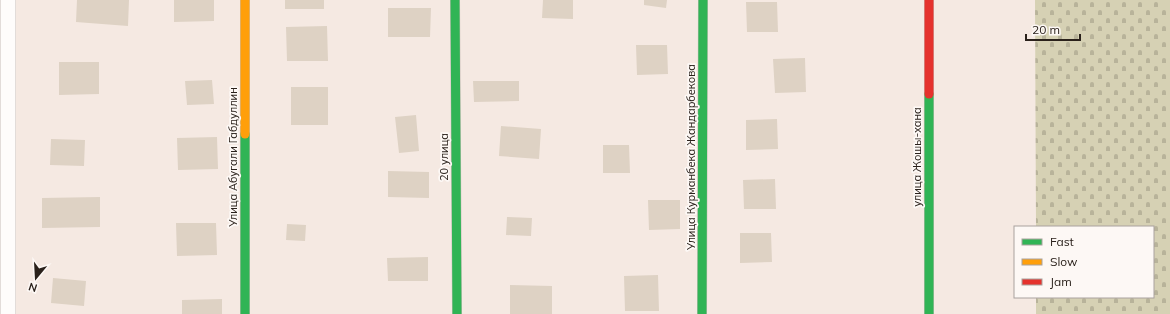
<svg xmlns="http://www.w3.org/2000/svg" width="1170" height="314" viewBox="0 0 1170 314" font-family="Mulish,sans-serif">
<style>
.cemetery{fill:url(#cemetery-stones)}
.building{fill:#ded2c4}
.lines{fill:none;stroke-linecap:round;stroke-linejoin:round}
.street-casing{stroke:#c7bdb7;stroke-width:16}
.fast-casing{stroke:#c7bdb7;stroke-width:10}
.slow-casing{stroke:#c7bdb7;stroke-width:10}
.jam-casing{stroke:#c7bdb7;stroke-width:10}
.street{stroke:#fefcfb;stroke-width:15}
.fast{stroke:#30b455;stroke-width:9}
.slow{stroke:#ff9f0a;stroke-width:9}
.jam{stroke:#e5322d;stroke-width:9}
.labels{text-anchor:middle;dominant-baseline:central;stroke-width:3.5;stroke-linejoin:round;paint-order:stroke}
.street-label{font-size:11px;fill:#2a211b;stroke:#fdf8f5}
</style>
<defs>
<pattern id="cemetery-stones" width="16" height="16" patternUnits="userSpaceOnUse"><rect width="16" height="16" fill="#d6d1b4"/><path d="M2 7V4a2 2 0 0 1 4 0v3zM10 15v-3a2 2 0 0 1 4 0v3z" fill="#b8b39a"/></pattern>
</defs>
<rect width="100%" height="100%" fill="#f5e9e2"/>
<path class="cemetery" d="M1035 0H1170V314H1036V297H1153V227H1036Z"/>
<path class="building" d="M77 0H129L128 26 76 22Z
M174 0H214V21L174 22Z
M285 0H324V9H285Z
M543 0H573V19L542 18Z
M644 0H667L666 8 644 5Z
M746 2H777L778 32H747Z
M388 8H431L430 37H388Z
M327 26 328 61H287L286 27Z
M636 45H667L668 74 637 75Z
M805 58 806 92 775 93 773 59Z
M59 62H99V94L59 95Z
M212 80 214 104 187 105 185 81Z
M473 81H519V101L474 102Z
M291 87H328V125H291Z
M416 115 419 151 399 153 395 117Z
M777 119 778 149 746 150V120Z
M501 126 541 129 539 159 499 156Z
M217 137 218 169 178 170 177 138Z
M51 139 85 140 84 166 50 165Z
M603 145H629L630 173H603Z
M388 171 429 172V198L388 197Z
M775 179 776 209H744L743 180Z
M100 197V227L42 228V198Z
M648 200H680V229L649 230Z
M507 217 532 218 531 236 506 235Z
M176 223H216L217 255 177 256Z
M287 224 306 225 305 241 286 240Z
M740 233H771L772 262 740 263Z
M428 257V281H388L387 258Z
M658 275 659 311H625L624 276Z
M53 278 86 281 84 306 51 303Z
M510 285 552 286V314H510Z
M222 299V314H182V300Z"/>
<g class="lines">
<defs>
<path id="street" d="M8 314V0"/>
<path id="fast" d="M455 0 457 314
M929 94V314
M245 134V314
M702 314 703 0"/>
<path id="slow" d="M245 0V134"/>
<path id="jam" d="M929 0V94"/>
</defs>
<use href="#street" class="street-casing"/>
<use href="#fast" class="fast-casing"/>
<use href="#slow" class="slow-casing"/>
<use href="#jam" class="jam-casing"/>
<use href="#street" class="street"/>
<use href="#fast" class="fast"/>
<use href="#slow" class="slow"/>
<use href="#jam" class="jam"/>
</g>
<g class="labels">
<g class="street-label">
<text transform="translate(233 157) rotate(-90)">Улица Абугали Габдуллин</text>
<text transform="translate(444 157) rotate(-90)">20 улица</text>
<text transform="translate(691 157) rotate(-90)">Улица Курманбека Жандарбекова</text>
<text transform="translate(917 157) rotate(-90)">улица Жошы-хана</text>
</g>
</g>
<rect x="1014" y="226" width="140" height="72" fill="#fdf8f5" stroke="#a9a29e"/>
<rect x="1022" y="239" width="20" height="6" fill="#30b455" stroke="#a9a29e"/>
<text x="1050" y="246" font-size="12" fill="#2a211b">Fast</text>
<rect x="1022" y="259" width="20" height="6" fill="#ff9f0a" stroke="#a9a29e"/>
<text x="1050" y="266" font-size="12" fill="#2a211b">Slow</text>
<rect x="1022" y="279" width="20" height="6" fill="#e5322d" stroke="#a9a29e"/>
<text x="1050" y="286" font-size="12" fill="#2a211b">Jam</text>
<g transform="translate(36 278) rotate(198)" stroke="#fdf8f5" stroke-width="3" paint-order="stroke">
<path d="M0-3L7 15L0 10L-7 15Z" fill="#2a211b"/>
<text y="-6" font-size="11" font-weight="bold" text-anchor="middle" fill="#2a211b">N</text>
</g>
<path d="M1026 34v6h54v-6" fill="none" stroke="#2a211b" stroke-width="2"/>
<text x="1032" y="34" font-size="12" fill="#2a211b" stroke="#fdf8f5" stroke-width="3" paint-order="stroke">20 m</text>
</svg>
